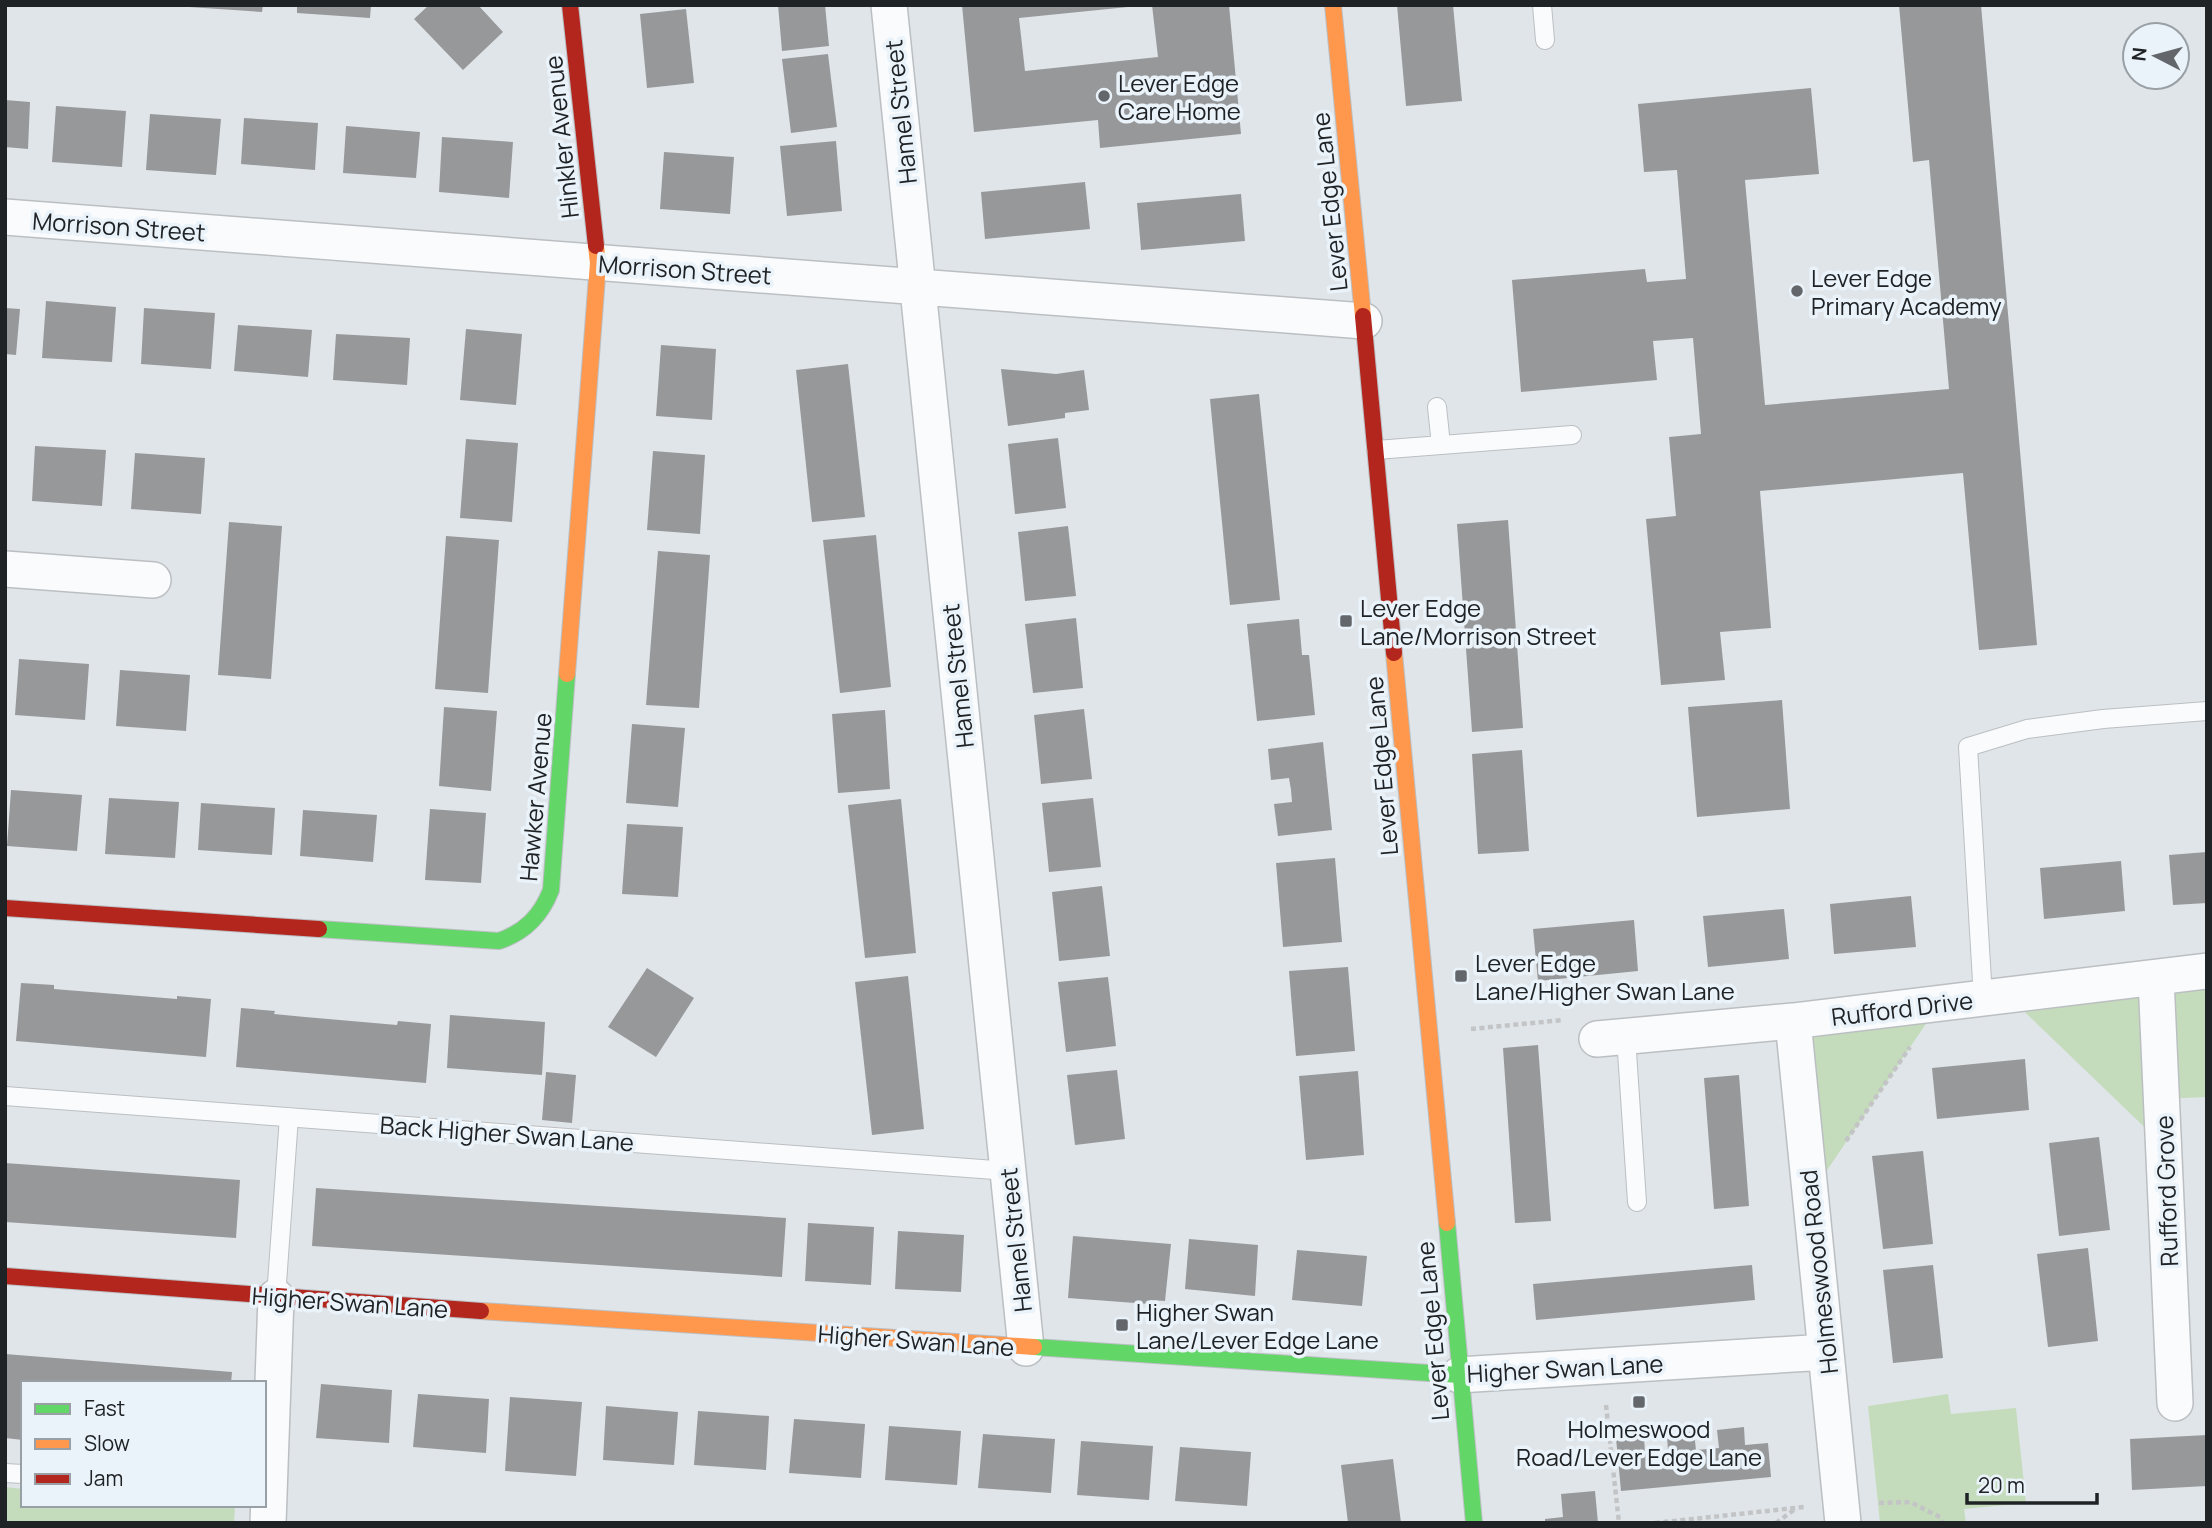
<svg xmlns="http://www.w3.org/2000/svg" width="2212" height="1528" viewBox="0 0 2212 1528" font-family="Manrope,sans-serif">
<style>
.green{fill:#c5dcbc}
.building{fill:#97989a}
.lines{fill:none;stroke-linecap:round;stroke-linejoin:round}
.lane-casing{stroke:#bbbfc2;stroke-width:20}
.street-casing{stroke:#bbbfc2;stroke-width:38}
.fast-casing{stroke:#bbbfc2;stroke-width:18}
.slow-casing{stroke:#bbbfc2;stroke-width:18}
.jam-casing{stroke:#bbbfc2;stroke-width:18}
.path{stroke:#c3c4c5;stroke-width:4.5;stroke-dasharray:5 3.5;stroke-linecap:butt}
.lane{stroke:#fafbfc;stroke-width:18}
.street{stroke:#fafbfc;stroke-width:35}
.fast{stroke:#63d668;stroke-width:16}
.slow{stroke:#ff974d;stroke-width:16}
.jam{stroke:#b3261e;stroke-width:16}
.poi-dot{fill:#63676b;stroke:#eaf3fa;stroke-width:2.5}
.labels{text-anchor:middle;dominant-baseline:central;stroke-width:7;stroke-linejoin:round;paint-order:stroke}
.poi-label{font-size:24px;fill:#202326;stroke:#eaf3fa;text-anchor:start}
.street-label{font-size:24px;fill:#202326;stroke:#eaf3fa}
</style>
<rect width="100%" height="100%" fill="#e0e5ea"/>
<path class="green" d="M2207 973V1097L2162 1099 2163 1145 2007 995Z
M1940 1003 1811 1194 1793 1021Z
M1948 1394 1951 1414 2016 1408 2026 1503 1964 1509 1966 1523H1880L1868 1406Z
M5 1487 23 1489V1505L235 1506 234 1523H5Z"/>
<path class="building" d="M190 5H263L262 12 189 7Z
M297 5H371L370 18 297 13Z
M429 5H478L503 32 463 70 414 19Z
M778 5H825L829 46 782 51Z
M962 5H1128V7L1019 18 1025 71 1158 57 1152 5H1229L1241 134 1100 148 1098 120 974 132Z
M1397 5H1453L1462 101 1406 106Z
M1899 5H1981L2037 645 1979 650 1963 473 1760 491 1771 628 1720 632 1725 680 1661 685 1646 519 1676 516 1669 437 1701 434 1693 338 1653 341 1657 380 1521 392 1512 280 1645 269 1647 282 1686 279 1677 170 1644 172 1638 104 1811 88 1819 174 1745 180 1765 405 1949 389 1929 160 1913 162Z
M686 9 694 83 647 88 640 14Z
M828 54 837 127 791 133 782 59Z
M5 100 30 102 28 149 5 147Z
M56 106 126 111 122 167 52 162Z
M150 114 221 119 216 175 146 170Z
M244 118 318 123 315 170 241 164Z
M346 126 420 132 416 178 343 173Z
M442 137 513 142 509 198 439 192Z
M836 141 842 211 787 216 780 146Z
M664 152 734 157 730 214 660 209Z
M1085 182 1090 229 985 239 981 192Z
M1241 194 1245 241 1141 250 1137 203Z
M46 301 116 307 112 362 42 358Z
M5 308 20 309 16 355 5 354Z
M144 308 215 313 211 369 141 364Z
M238 325 312 330 308 377 234 371Z
M466 329 522 334 516 405 460 400Z
M336 334 410 338 407 385 333 380Z
M661 345 716 349 712 420 656 416Z
M848 364 865 517 812 522 796 370Z
M1001 369 1056 374 1084 370 1089 410 1065 413V418L1008 426Z
M1259 394 1280 600 1230 605 1210 399Z
M1058 438 1066 508 1015 514 1008 444Z
M466 439 518 443 512 522 460 518Z
M35 446 106 450 102 506 32 501Z
M653 451 705 455 700 534 647 530Z
M135 453 205 458 201 514 131 509Z
M1508 520 1523 728 1472 732 1457 524Z
M229 522 282 526 271 679 218 675Z
M1068 526 1076 596 1025 601 1018 532Z
M876 535 891 687 840 693 823 540Z
M446 536 499 540 488 693 435 689Z
M658 551 710 555 699 708 646 705Z
M1076 618 1083 688 1033 693 1025 624Z
M1299 619 1302 655H1309L1315 715 1257 721 1247 624Z
M19 659 89 664 85 720 15 715Z
M120 670 190 675 186 731 116 726Z
M1782 700 1790 809 1697 817 1688 707Z
M444 707 497 711 491 791 439 786Z
M1084 709 1092 779 1041 784 1034 715Z
M885 710 890 789 838 793 832 714Z
M632 724 685 728 678 807 626 803Z
M1323 742 1332 830 1278 836 1274 804 1292 802 1291 790 1289 778 1271 780 1268 749Z
M1522 750 1529 851 1478 854 1472 754Z
M11 790 82 795 77 851 7 846Z
M109 798 179 802 175 858 105 854Z
M1093 798 1101 867 1049 872 1042 803Z
M901 799 916 953 865 958 848 805Z
M201 803 275 808 272 855 198 850Z
M430 809 486 813 481 883 425 880Z
M303 810 377 815 373 862 300 856Z
M627 824 683 827 678 897 622 894Z
M2207 852V903L2173 905 2169 855Z
M1335 858 1342 942 1283 947 1276 863Z
M2121 861 2125 911 2044 919 2040 868Z
M1102 886 1110 956 1059 961 1052 892Z
M1911 896 1916 947 1834 954 1830 904Z
M1784 909 1789 959 1708 967 1703 916Z
M1634 920 1638 971 1538 981 1533 929Z
M1348 967 1355 1051 1296 1056 1289 971Z
M647 968 694 998 656 1057 608 1027Z
M908 976 924 1129 872 1135 855 982Z
M1108 977 1116 1046 1066 1052 1058 982Z
M21 983 54 985V989L177 999V996L211 999 206 1057 16 1041Z
M241 1008 275 1011 274 1014 305 1017 397 1025 398 1021 431 1024 426 1083 236 1067Z
M450 1015 545 1022 542 1075 447 1068Z
M1538 1045 1551 1221 1515 1223 1503 1048Z
M2025 1059 2029 1110 1937 1119 1932 1068Z
M1117 1070 1125 1139 1075 1145 1067 1075Z
M1358 1071 1364 1155 1306 1160 1299 1076Z
M546 1072 576 1075 572 1123 542 1120Z
M1739 1075 1749 1206 1714 1209 1704 1078Z
M2099 1137 2110 1230 2059 1236 2049 1143Z
M1923 1151 1933 1244 1883 1249 1872 1156Z
M5 1163 240 1180 236 1238 5 1222Z
M316 1188 786 1218 782 1277 312 1246Z
M808 1223 874 1227 871 1285 805 1281Z
M898 1231 964 1235 961 1292 895 1289Z
M1073 1236 1171 1244 1165 1301 1150 1300 1149 1304 1068 1298Z
M1189 1239 1258 1245 1255 1296 1185 1289Z
M2088 1248 2098 1341 2048 1347 2037 1254Z
M1297 1250 1367 1256 1362 1306 1292 1300Z
M1752 1265 1755 1300 1536 1320 1533 1284Z
M1933 1265 1943 1358 1893 1363 1883 1270Z
M5 1354 232 1372 231 1383H23V1440L5 1438Z
M321 1384 392 1390 389 1443 316 1438Z
M418 1394 489 1399 486 1453 413 1447Z
M510 1397 582 1402 576 1476 505 1471Z
M606 1406 678 1412 674 1465 603 1460Z
M698 1411 769 1416 766 1470 694 1465Z
M794 1419 865 1424 861 1478 789 1473Z
M889 1426 961 1431 957 1485 885 1480Z
M1744 1427 1745 1445 1768 1443 1771 1477 1621 1491 1616 1438 1644 1436 1645 1454 1668 1452 1667 1434 1694 1432 1696 1450 1719 1448 1717 1430Z
M983 1434 1055 1439 1051 1493 978 1488Z
M2207 1435V1486L2132 1490 2130 1439Z
M1081 1441 1153 1446 1149 1500 1077 1495Z
M1180 1447 1251 1452 1247 1506 1175 1501Z
M1393 1459 1401 1523H1348L1341 1465Z
M1595 1491 1598 1523H1545V1519L1563 1517 1561 1494Z"/>
<g class="lines">
<defs>
<path id="lane" d="M1542 5 1545 40
M1437 407 1441 445
M1376 450 1572 435
M1983 998 1968 747 2027 729 2103 719 2207 711
M1626 1037 1637 1202
M5 1096 1008 1171
M276 1297 289 1117
M5 1473 23 1474"/>
<path id="street" d="M889 5 1026 1348
M5 217 1364 321
M5 569 153 580
M2156 978 2175 1403
M1793 1021 1843 1523
M1597 1039 1793 1021 2207 971
M1459 1375 1826 1352
M268 1523 276 1297"/>
<path id="fast" d="M319 929 499 941C525 932 541 916 551 890L567 674
M1447 1223 1474 1523
M1034 1347 1459 1375"/>
<path id="slow" d="M1333 5 1363 316
M1394 653 1447 1223
M567 674 598 263 596 246
M481 1311 1034 1347"/>
<path id="jam" d="M570 5 596 246
M1363 316 1394 653
M5 908 319 929
M5 1276 481 1311"/>
</defs>
<use href="#lane" class="lane-casing"/>
<use href="#street" class="street-casing"/>
<use href="#fast" class="fast-casing"/>
<use href="#slow" class="slow-casing"/>
<use href="#jam" class="jam-casing"/>
<path class="path" d="M1471 1029 1563 1020
M1846 1141 1910 1047
M1606 1405 1619 1523
M1879 1503 1910 1502 1940 1517 1942 1523
M1655 1523 1804 1507
M1776 1523 1795 1509"/>
<use href="#lane" class="lane"/>
<use href="#street" class="street"/>
<use href="#fast" class="fast"/>
<use href="#slow" class="slow"/>
<use href="#jam" class="jam"/>
</g>
<g class="poi-dot">
<circle cx="1104" cy="96" r="7"/>
<circle cx="1797" cy="291" r="7"/>
<rect x="1339" y="614" width="14" height="14" rx="3.5"/>
<rect x="1454" y="969" width="14" height="14" rx="3.5"/>
<rect x="1115" y="1318" width="14" height="14" rx="3.5"/>
<rect x="1632" y="1395" width="14" height="14" rx="3.5"/>
</g>
<g class="labels">
<g class="poi-label">
<text x="1118" y="82">Lever Edge<tspan x="1118" dy="28">Care Home</tspan></text>
<text x="1811" y="277">Lever Edge<tspan x="1811" dy="28">Primary Academy</tspan></text>
<text x="1360" y="607">Lever Edge<tspan x="1360" dy="28">Lane/Morrison Street</tspan></text>
<text x="1475" y="962">Lever Edge<tspan x="1475" dy="28">Lane/Higher Swan Lane</tspan></text>
<text x="1136" y="1311">Higher Swan<tspan x="1136" dy="28">Lane/Lever Edge Lane</tspan></text>
<text x="1639" y="1428" text-anchor="middle">Holmeswood<tspan x="1639" dy="28">Road/Lever Edge Lane</tspan></text>
</g>
<g class="street-label">
<text transform="translate(900 112) rotate(-96)">Hamel Street</text>
<text transform="translate(561 137) rotate(-96)">Hinkler Avenue</text>
<text transform="translate(1329 202) rotate(-96)">Lever Edge Lane</text>
<text transform="translate(119 226) rotate(4)">Morrison Street</text>
<text transform="translate(685 269) rotate(4)">Morrison Street</text>
<text transform="translate(957 676) rotate(-96)">Hamel Street</text>
<text transform="translate(1381 766) rotate(-95)">Lever Edge Lane</text>
<text transform="translate(535 797) rotate(-85)">Hawker Avenue</text>
<text transform="translate(1902 1008) rotate(-7)">Rufford Drive</text>
<text transform="translate(507 1133) rotate(4)">Back Higher Swan Lane</text>
<text transform="translate(2166 1191) rotate(-92)">Rufford Grove</text>
<text transform="translate(1015 1240) rotate(-96)">Hamel Street</text>
<text transform="translate(1818 1272) rotate(-96)">Holmeswood Road</text>
<text transform="translate(350 1302) rotate(4)">Higher Swan Lane</text>
<text transform="translate(1432 1331) rotate(-95)">Lever Edge Lane</text>
<text transform="translate(916 1340) rotate(4)">Higher Swan Lane</text>
<text transform="translate(1565 1368) rotate(-3)">Higher Swan Lane</text>
</g>
</g>
<rect width="2212" height="1528" fill="none" stroke="#202326" stroke-width="14"/>
<rect x="21" y="1381" width="245" height="126" fill="#eaf3fa" stroke="#99a0a5" stroke-width="2"/>
<rect x="35" y="1404" width="35" height="10" fill="#63d668" stroke="#99a0a5" stroke-width="2"/>
<text x="84" y="1416" font-size="21" fill="#202326">Fast</text>
<rect x="35" y="1439" width="35" height="10" fill="#ff974d" stroke="#99a0a5" stroke-width="2"/>
<text x="84" y="1451" font-size="21" fill="#202326">Slow</text>
<rect x="35" y="1474" width="35" height="10" fill="#b3261e" stroke="#99a0a5" stroke-width="2"/>
<text x="84" y="1486" font-size="21" fill="#202326">Jam</text>
<g transform="translate(2156 56) rotate(276)"><circle r="33" fill="#eaf3fa" stroke="#99a0a5" stroke-width="2"/>
<path d="M0-5L12 26L0 18L-12 26Z" fill="#63676b"/>
<text y="-10" font-size="19" font-weight="bold" text-anchor="middle" fill="#202326">N</text>
</g>
<path d="M1967 1493v10h130v-10" fill="none" stroke="#202326" stroke-width="3.5"/>
<text x="1978" y="1493" font-size="21" fill="#202326" stroke="#eaf3fa" stroke-width="5" paint-order="stroke">20 m</text>
</svg>
